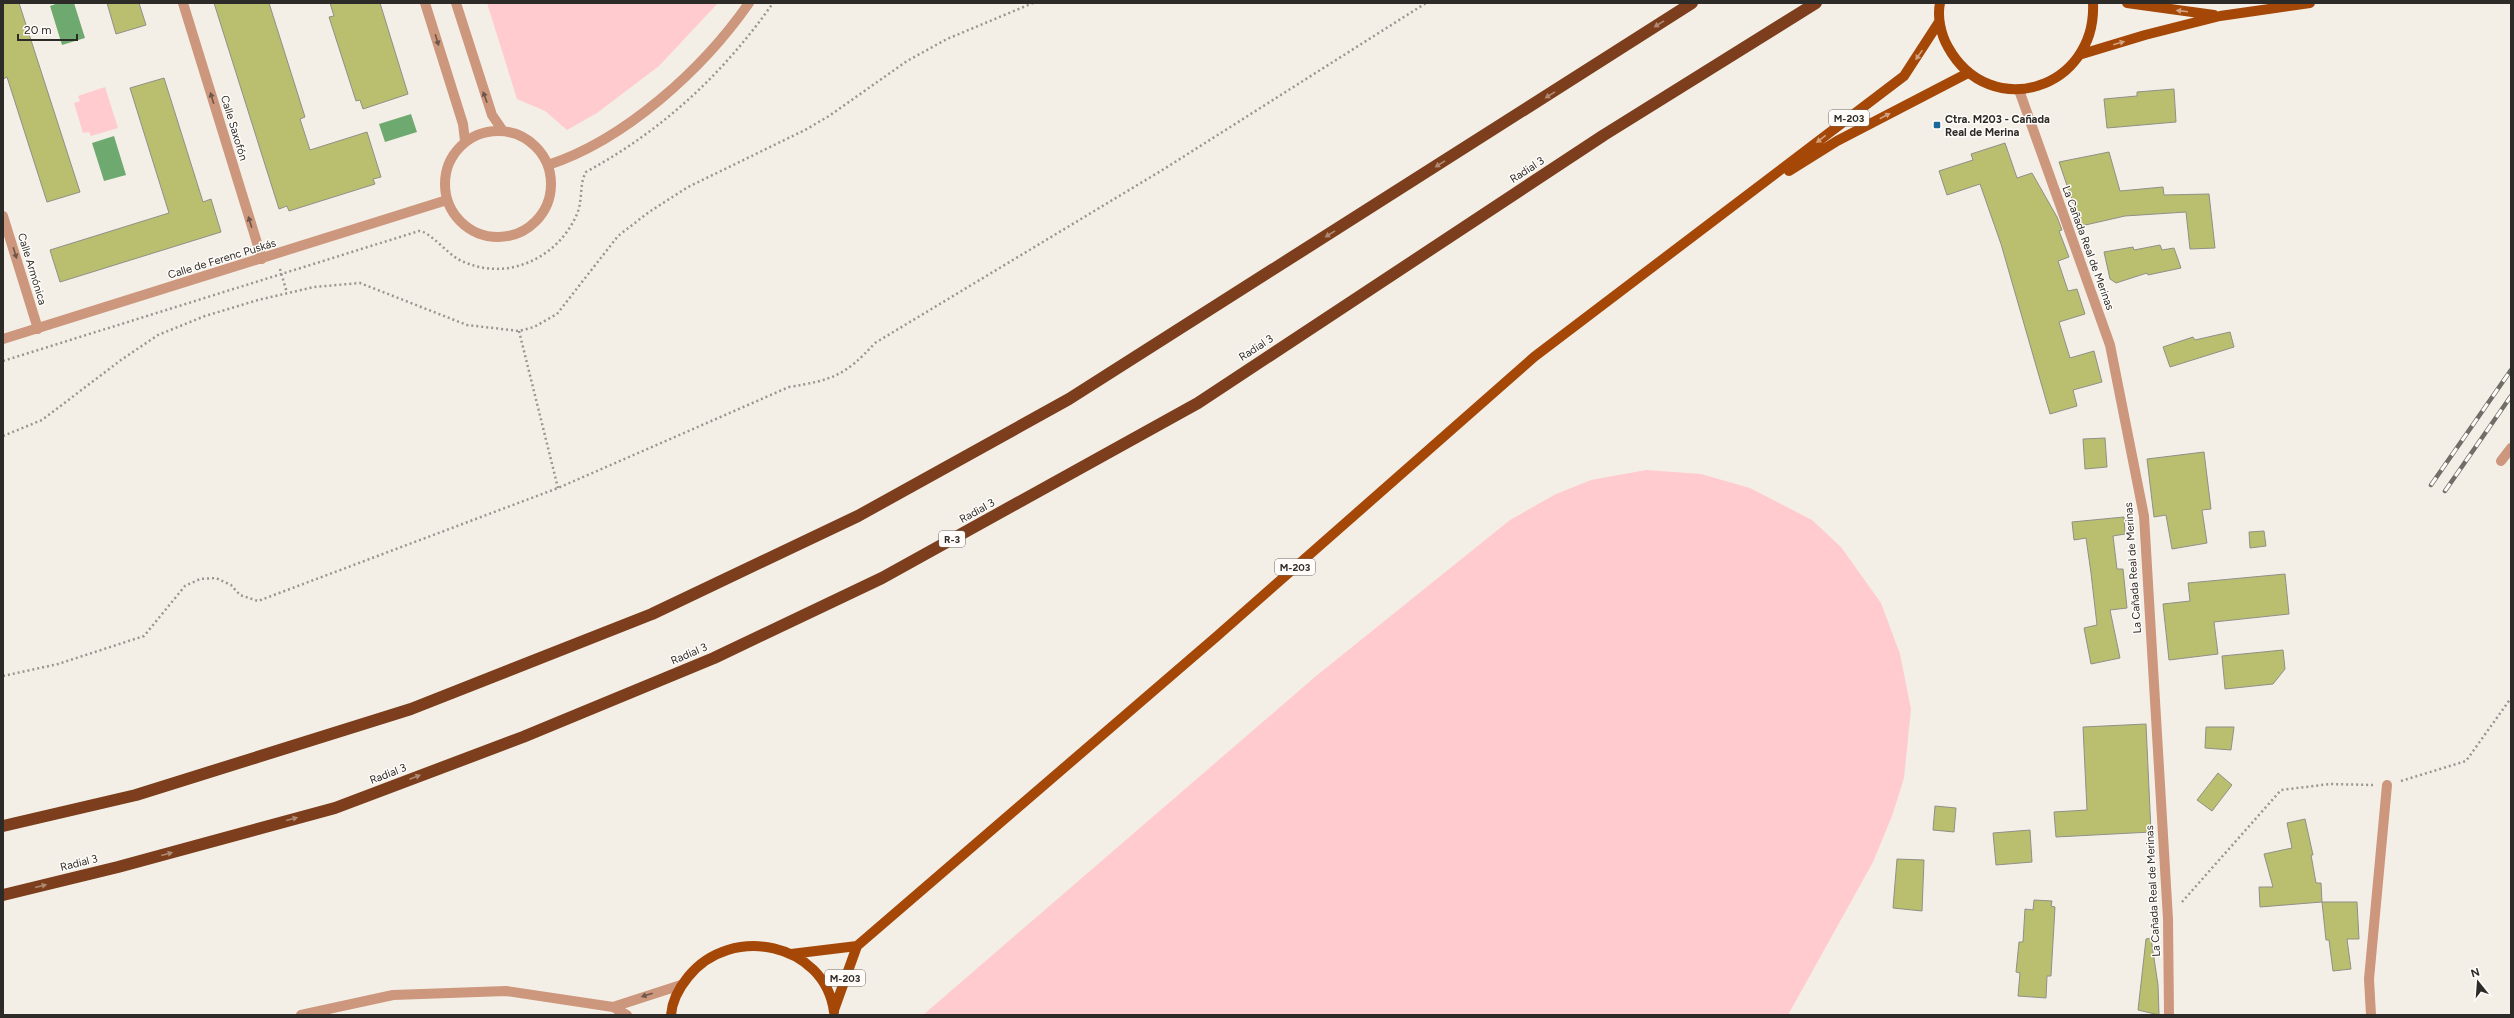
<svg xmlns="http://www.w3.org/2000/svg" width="2514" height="1018" viewBox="0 0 2514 1018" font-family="Figtree,sans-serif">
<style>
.green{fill:#ffcbce}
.water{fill:#6eaa70}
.building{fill:#b9bf6e;stroke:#8f9088}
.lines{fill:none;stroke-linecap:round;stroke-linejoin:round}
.path{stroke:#99958f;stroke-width:2.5;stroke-dasharray:2 3;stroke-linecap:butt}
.minor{stroke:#cc977d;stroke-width:10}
.major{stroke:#a54707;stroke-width:10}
.highway{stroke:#7c3e1c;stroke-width:12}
.rail-casing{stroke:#716e68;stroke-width:4.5}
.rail{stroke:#fffcf9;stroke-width:3;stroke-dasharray:9;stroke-linecap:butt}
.oneway{fill:#d2a280}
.oneway2{fill:#b08a74}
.oneway3{fill:#6d5649}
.poi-dot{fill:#1c689b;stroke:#fffcf9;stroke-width:1.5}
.labels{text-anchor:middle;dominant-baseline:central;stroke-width:3;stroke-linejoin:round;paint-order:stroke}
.shield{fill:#fffcf9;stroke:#6c6a66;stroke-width:1}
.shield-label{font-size:10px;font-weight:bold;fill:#2d2b27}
.poi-label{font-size:11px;font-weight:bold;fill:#2d2b27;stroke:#fffcf9;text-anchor:start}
.street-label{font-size:11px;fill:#2d2b27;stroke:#fffcf9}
</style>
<rect width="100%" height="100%" fill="#f4efe6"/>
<path class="green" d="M487 3H718L659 66 597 113 567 130 545 111 517 99Z
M105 87 118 128 91 136 89 132 83 133 74 103 80 101 78 96Z
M1646 470 1701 474 1750 488 1812 520 1841 547 1881 603 1900 654 1911 709 1904 778 1892 816 1873 862 1788 1015H923L1316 676 1510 520 1556 494 1591 480Z"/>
<path class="water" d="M58 3H74L85 38 62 45 50 6Z
M411 114 417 132 385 142 379 124Z
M114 136 126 175 104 181 92 143Z"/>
<path class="building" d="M3 3H19L80 192 47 202 7 77 3 79Z
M107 3H139L146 25 116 34Z
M214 3H269L305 117 300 119 310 150 367 132 381 177 373 179 375 184 289 211 287 206 279 209Z
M330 3H380L408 94 363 109 360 100 356 101 329 17 334 16Z
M164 78 203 202 211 199 221 232 60 282 50 250 169 213 130 88Z
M2174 89 2176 122 2107 128 2104 99 2137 96V92Z
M2005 143 2017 178 2032 173 2057 217 2062 230 2059 231 2069 257 2058 261 2068 291 2077 289 2085 314 2059 322 2070 358 2094 351 2102 382 2073 390 2077 406 2050 414 2001 244 1980 184 1947 195 1939 171 1973 160 1971 154Z
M2109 152 2120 191 2163 187 2164 195 2209 194 2215 248 2190 249 2186 212 2125 216 2081 226 2059 162Z
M2160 245 2162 250 2174 248 2181 268 2148 275 2147 273 2116 283 2110 279 2104 252 2133 247 2134 250Z
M2230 332 2234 347 2170 367 2163 347 2193 337 2195 340Z
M2105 438 2107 467 2085 469 2083 439Z
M2204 452 2211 509 2202 510 2207 543 2172 549 2166 515 2154 517 2147 459Z
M2124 517 2125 534 2113 536 2117 569H2123L2127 608 2110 610 2120 658 2091 664 2084 628 2097 625 2091 573 2086 538 2074 540 2072 522Z
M2264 531 2266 546 2250 548 2249 532Z
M2285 574 2289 614 2214 622 2218 654 2169 660 2163 604 2190 601 2188 583Z
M2283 650 2285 669 2273 684 2225 689 2222 656Z
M2146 724 2151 832 2056 837 2054 812 2087 810 2083 727Z
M2206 727H2234L2231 750 2205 748Z
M2218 773 2232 785 2212 811 2197 800Z
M1935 806 1956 808 1954 832 1933 830Z
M2305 819 2313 855H2311L2316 883H2321L2322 902 2260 907 2259 887H2273L2264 854 2292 848 2287 823Z
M2030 830 2032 862 1996 865 1993 833Z
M1897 859 1924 860 1922 911 1893 908Z
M2034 900 2052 901 2051 906 2055 907 2051 976H2047L2046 998 2018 996 2020 973 2016 972 2019 942H2023L2025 909 2033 910Z
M2322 902H2357L2359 939H2347L2351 969 2333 971 2329 940H2326Z
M2151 938 2158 985 2159 1015 2138 1010 2146 939Z"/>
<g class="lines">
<path class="path" d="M280 269 287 293
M519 331 558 488
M3 361 419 231C429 231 447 253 458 259 504 284 558 259 577 214 583 200 579 184 586 172 663 130 723 74 773 3
M3 436 42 420 121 360 158 335 205 316 258 300 314 287 360 283 467 325 519 331 534 327 557 314 618 236 649 212 688 187 805 130 829 116 907 61 947 39 1033 3
M3 676 58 664 144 636 185 586 200 579 216 578 231 585 240 595 258 601 558 488 789 387C832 380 845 376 875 343L1164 169 1426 3
M2401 781 2466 761 2511 698
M2182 902 2281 790 2330 784 2373 785"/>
<path class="minor" d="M183 3 262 259
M425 3 463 124 465 141
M456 3 492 115 503 131
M2019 90 2110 345 2144 516 2168 919 2169 1015
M445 184a53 53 0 1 1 106 0a53 53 0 1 1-106 0Z
M548 165C625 140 703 69 749 3
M3 216 38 329
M3 339 447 200
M2501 461 2511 448
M613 1007 681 985
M301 1015 393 995 506 991 613 1007 627 1015
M2371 1015 2369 979 2387 785"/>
<path class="major" d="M1940 3C1937 17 1941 35 1948 47 1990 123 2097 89 2093 3
M2127 3 2214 15
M2082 54 2145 35 2220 16 2310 3
M1789 171 1837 141 1968 73
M791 954 857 946
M834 1010 857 946 1216 637 1534 357 1904 76 1939 22
M671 1015C672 1001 679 988 688 977 731 923 825 943 834 1012"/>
<path class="highway" d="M3 826 136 795 411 709 652 614 858 516 1069 399 1692 3
M3 895 118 867 335 808 523 737 714 658 882 578 1198 403 1604 135 1816 3"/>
<defs>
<path id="rail" d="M2431 485 2511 370
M2445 491 2511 396"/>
</defs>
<use href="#rail" class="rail-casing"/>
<use href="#rail" class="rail"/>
</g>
<defs><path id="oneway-solid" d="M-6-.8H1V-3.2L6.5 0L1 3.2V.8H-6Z"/></defs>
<g class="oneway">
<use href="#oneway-solid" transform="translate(2182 11) rotate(-173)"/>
<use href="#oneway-solid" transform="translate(2119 43) rotate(-16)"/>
<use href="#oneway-solid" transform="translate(1919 55) rotate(125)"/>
<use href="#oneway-solid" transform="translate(1885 116) rotate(-28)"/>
<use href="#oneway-solid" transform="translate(1821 139) rotate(142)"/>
</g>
<g class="oneway2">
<use href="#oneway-solid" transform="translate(1659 24) rotate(148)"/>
<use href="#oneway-solid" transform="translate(1550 95) rotate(148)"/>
<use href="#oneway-solid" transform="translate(1440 164) rotate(148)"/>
<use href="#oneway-solid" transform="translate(1330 234) rotate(148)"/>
<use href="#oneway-solid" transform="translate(415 777) rotate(-21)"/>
<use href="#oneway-solid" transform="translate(292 819) rotate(-15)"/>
<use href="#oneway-solid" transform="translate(167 854) rotate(-15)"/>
<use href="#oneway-solid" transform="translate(41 886) rotate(-14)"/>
</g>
<g class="oneway3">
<use href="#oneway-solid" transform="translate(437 40) rotate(73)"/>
<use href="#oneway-solid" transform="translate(485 97) rotate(-110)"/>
<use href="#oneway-solid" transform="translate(212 98) rotate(-107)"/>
<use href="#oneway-solid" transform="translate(250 222) rotate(-107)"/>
<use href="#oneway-solid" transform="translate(15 253) rotate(73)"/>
<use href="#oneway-solid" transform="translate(647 995) rotate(162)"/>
</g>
<rect class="poi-dot" x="1933" y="121" width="8" height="8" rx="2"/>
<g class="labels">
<g class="shield">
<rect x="1829" y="110" width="40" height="16" rx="3"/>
<rect x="939" y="531" width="26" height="16" rx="3"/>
<rect x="1275" y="559" width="40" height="16" rx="3"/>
<rect x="825" y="970" width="40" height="16" rx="3"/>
</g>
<g class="shield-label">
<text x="1849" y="118">M-203</text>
<text x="952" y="539">R-3</text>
<text x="1295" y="567">M-203</text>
<text x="845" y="978">M-203</text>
</g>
<g class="poi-label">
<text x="1945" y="119">Ctra. M203 - Cañada<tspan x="1945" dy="13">Real de Merina</tspan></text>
</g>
<g class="street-label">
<text transform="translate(234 128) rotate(73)">Calle Saxofón</text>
<text transform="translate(1527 170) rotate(-33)">Radial 3</text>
<text transform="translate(2088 248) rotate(70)">La Cañada Real de Merinas</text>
<text transform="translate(222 259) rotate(-17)">Calle de Ferenc Puskás</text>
<text transform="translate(32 269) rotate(73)">Calle Armónica</text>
<text transform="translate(1256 348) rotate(-33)">Radial 3</text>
<text transform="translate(977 511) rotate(-29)">Radial 3</text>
<text transform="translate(2133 568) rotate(-94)">La Cañada Real de Merinas</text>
<text transform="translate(689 654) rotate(-23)">Radial 3</text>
<text transform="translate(388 774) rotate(-21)">Radial 3</text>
<text transform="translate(79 863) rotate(-14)">Radial 3</text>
<text transform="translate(2153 891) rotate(-93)">La Cañada Real de Merinas</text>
</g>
</g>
<rect width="2514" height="1018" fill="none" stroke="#2d2b27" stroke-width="8"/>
<g transform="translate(2478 982) rotate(343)" stroke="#fffcf9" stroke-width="3" paint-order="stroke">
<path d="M0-3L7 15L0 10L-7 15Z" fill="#2d2b27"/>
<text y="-6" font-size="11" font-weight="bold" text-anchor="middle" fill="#2d2b27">N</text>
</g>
<path d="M18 34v6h59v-6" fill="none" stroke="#2d2b27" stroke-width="2"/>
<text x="24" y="34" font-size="12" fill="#2d2b27" stroke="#fffcf9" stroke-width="3" paint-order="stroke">20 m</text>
</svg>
